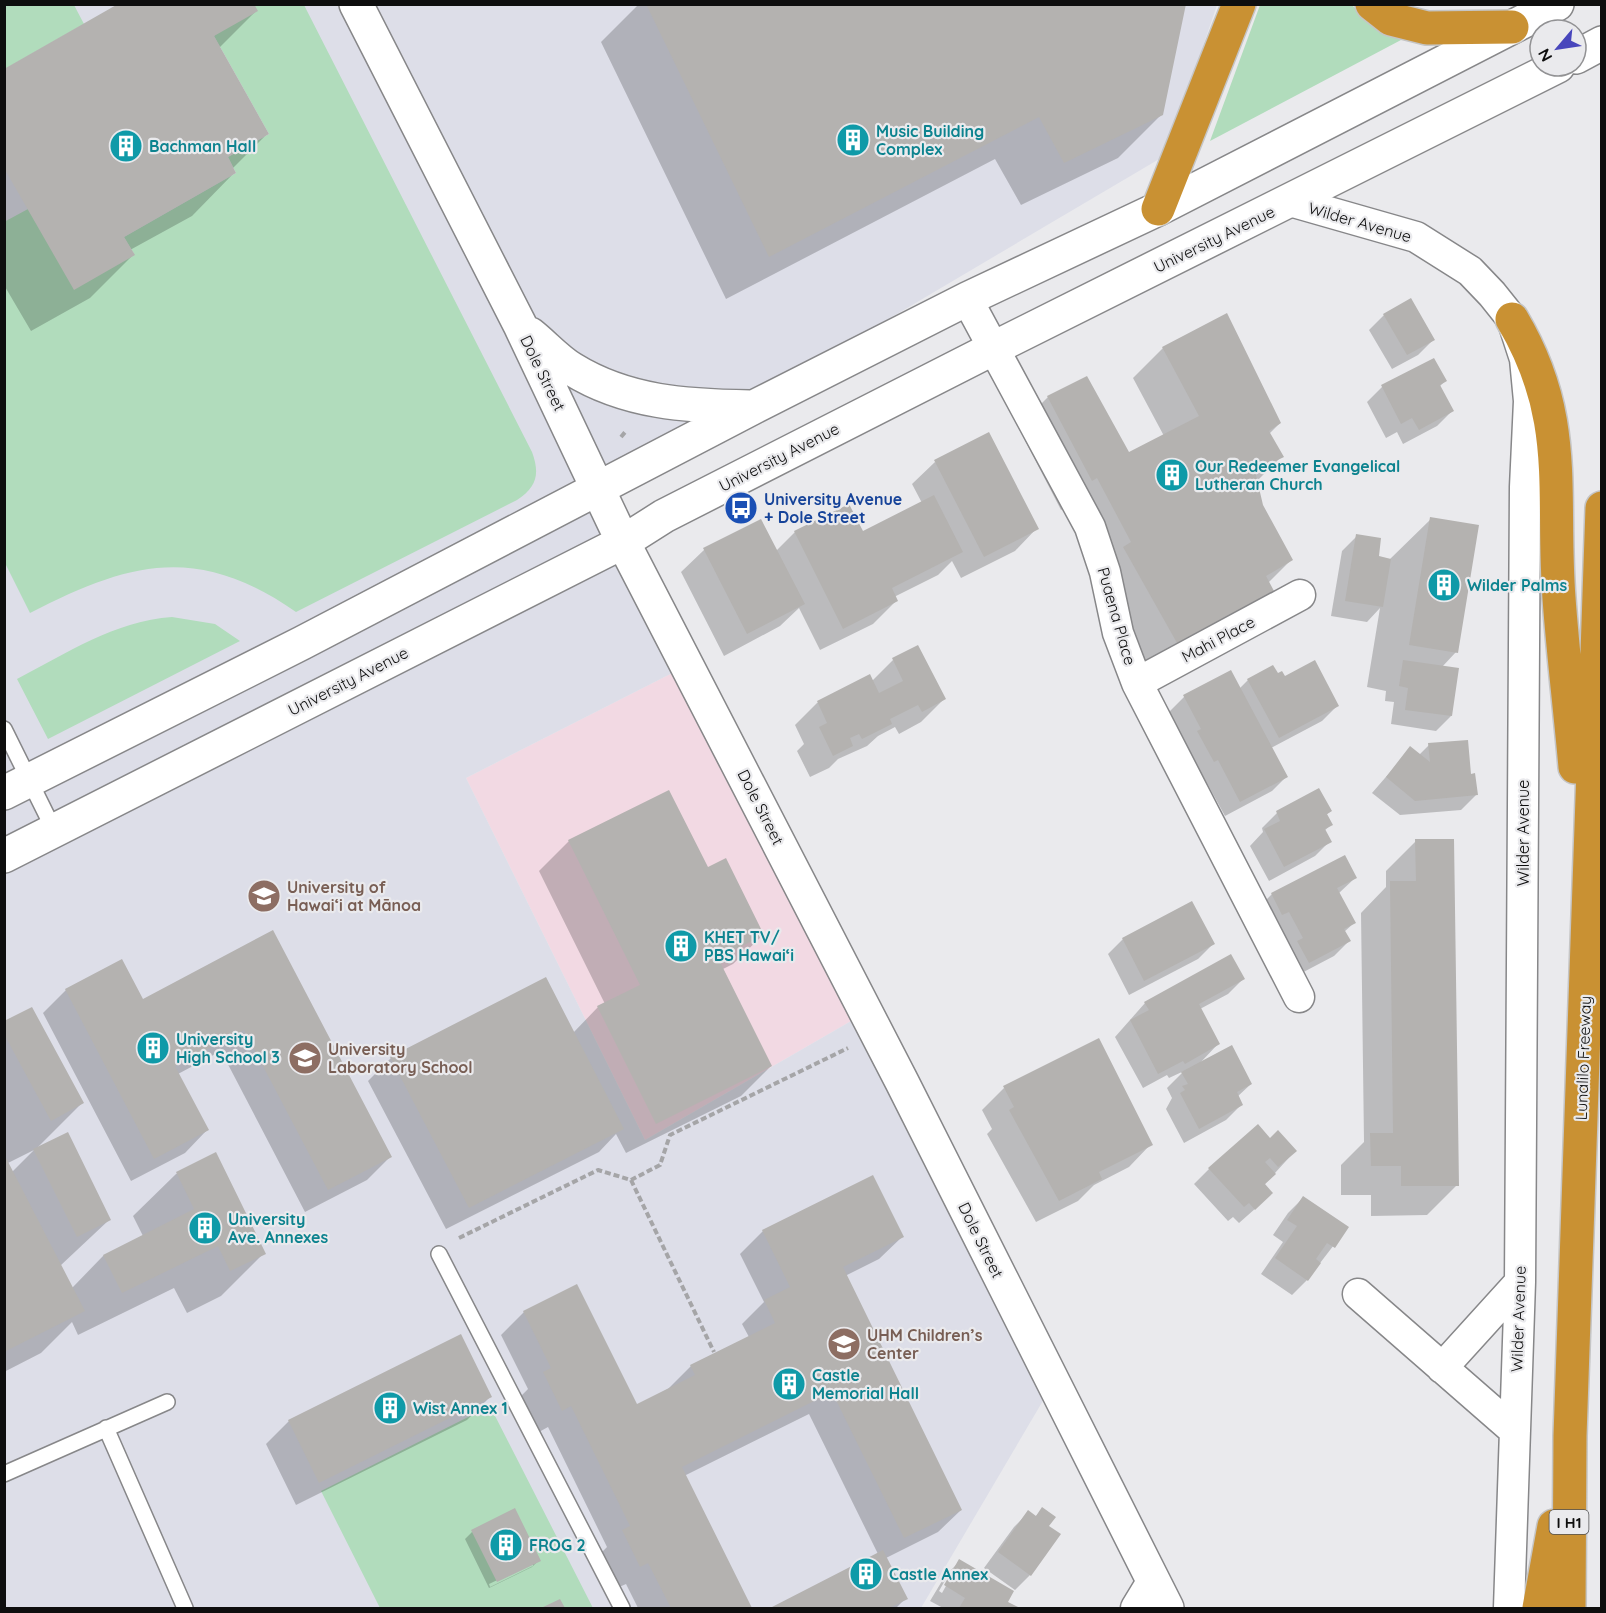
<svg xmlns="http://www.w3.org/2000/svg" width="1606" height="1613" viewBox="0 0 1606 1613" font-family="Quicksand,sans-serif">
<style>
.commercial{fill:#f2d9e3}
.built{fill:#dddee8}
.green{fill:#b1dcbc}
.shadow{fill:#0003;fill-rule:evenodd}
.building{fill:#b4b2b0}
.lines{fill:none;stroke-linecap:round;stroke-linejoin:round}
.lane-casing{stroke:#878789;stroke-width:18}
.street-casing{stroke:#878789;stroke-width:33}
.secondary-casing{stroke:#878789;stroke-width:36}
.highway-casing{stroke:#c5c5c5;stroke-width:36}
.path{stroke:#a5a5a7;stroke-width:4;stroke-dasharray:6 3;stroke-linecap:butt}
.lane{stroke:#fff;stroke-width:15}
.street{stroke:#fff;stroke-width:30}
.secondary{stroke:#fff;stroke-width:33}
.highway{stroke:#c99133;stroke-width:33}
.labels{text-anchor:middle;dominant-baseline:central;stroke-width:4.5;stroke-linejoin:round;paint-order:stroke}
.shield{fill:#eaeaed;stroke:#505051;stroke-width:1.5}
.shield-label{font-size:15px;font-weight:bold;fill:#0e0e0e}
.culture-label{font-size:16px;font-weight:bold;fill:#0d838f;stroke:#eaeaed;text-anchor:start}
.street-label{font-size:16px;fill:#0e0e0e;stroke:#eaeaed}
.transit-label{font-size:16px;font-weight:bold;fill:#164399;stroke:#eaeaed;text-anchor:start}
.education-label{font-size:16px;font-weight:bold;fill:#785e54;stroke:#eaeaed;text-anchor:start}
</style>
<rect width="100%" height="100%" fill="#eaeaed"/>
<path class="commercial" d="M688 665 865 1013 645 1140 466 778Z"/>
<path class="built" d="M5 5H1217L1166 155 599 490 688 665 466 778 645 1140 865 1013 1054 1382 921 1608H5Z"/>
<path class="green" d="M5 5H74L84 24 5 69Z
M254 5H304L532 452C540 474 537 487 517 500L296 612C198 544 131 561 30 613L5 563 4 222 28 209 134 254 124 237 236 173 228 157 269 134 214 36Z
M1260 5H1352L1369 22 1401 40 1210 141Z
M172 617 215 624 240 641 48 739 17 679C67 653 115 621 172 617Z
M490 1406 593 1608H380L321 1491Z"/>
<path class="shadow" d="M639 4H1185L1161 115 1118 158 1021 205 995 159 726 299 601 42Z
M256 11 219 48 267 134 232 169 234 173 192 216 130 250 133 255 90 298 31 331 4 285V71Z
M1227 315 1280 423 1269 434 1282 456 1256 482 1262 505 1291 560 1268 583 1272 591 1242 621 1146 672 1067 507 1061 510 1018 427 1048 397 1086 378 1128 454 1164 436 1133 378 1163 348Z
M1384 315 1433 340 1418 355 1392 369 1369 330Z
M1445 381 1439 387 1452 411 1437 426 1403 444 1397 432 1386 438 1367 402 1382 387Z
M935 462 1037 528 1015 551 961 578 952 561 938 575 894 597 896 601 873 624 820 650 799 608 780 626 724 656 681 572 704 550 760 521 776 551 795 532 862 533 922 503 912 484Z
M1431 519 1456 652 1442 667 1451 716 1436 731 1391 724 1394 702 1385 701 1386 691 1367 687 1380 608 1367 622 1331 616 1342 551 1357 536 1377 558 1389 560Z
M893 660 944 699 921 722 899 734 895 727 878 736 867 746 838 759 829 768 810 777 797 751 804 744 795 725 817 703 869 676 872 681Z
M1231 672 1239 689 1248 680 1277 675 1337 706 1322 721 1271 748 1287 776 1272 791 1225 816 1202 774 1199 776 1183 747 1186 744 1169 712 1184 697Z
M1429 745 1470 775 1476 795 1461 810 1400 815 1372 793 1411 748 1419 755Z
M1319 790 1331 811 1326 815 1331 825 1324 831 1330 841 1315 856 1269 881 1250 846 1263 832 1262 828 1277 813Z
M569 841 707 869 763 935 733 964 723 969 771 1066 741 1096 626 1153 616 1134 599 1152 446 1229 368 1081 391 1058 573 1033 598 1007 605 1004 539 871Z
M1416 841 1457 1185 1427 1215 1371 1216V1195H1341V1165L1364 1142 1361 913 1386 887V871Z
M1355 878 1338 894 1354 923 1344 932 1349 941 1334 956 1294 977 1257 909 1272 894Z
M273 932 390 1157 367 1180 305 1212 221 1051 178 1074 207 1130 185 1153 131 1181 43 1013 66 990 142 1001Z
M1123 939 1213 944 1198 959 1129 995 1108 954Z
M1243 979 1228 994 1200 1009 1218 1044 1200 1063 1251 1084 1237 1097 1241 1105 1226 1120 1184 1143 1166 1109 1172 1098 1167 1088 1184 1071 1169 1078 1167 1075 1143 1088 1115 1037 1145 1003Z
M4 1023 82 1103 38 1147 109 1220 60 1266 72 1288 103 1256 143 1236 133 1216 176 1174 215 1154 264 1253 221 1296 187 1313 174 1288 78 1335 72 1322 41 1353 4 1372ZM34 1150 12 1172 8 1163Z
M1004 1088 1151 1144 1129 1167 1094 1185 1078 1201 1036 1222 987 1134 992 1129 982 1110Z
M1270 1140 1295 1151 1264 1185 1256 1208 1239 1223 1233 1217 1228 1221 1194 1184 1209 1169Z
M1303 1198 1347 1228 1307 1280 1292 1295 1261 1274 1283 1242 1273 1235 1288 1213Z
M763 1231 902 1237 879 1259 845 1276 961 1510 938 1532 886 1558 906 1598 896 1608H772L878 1554 809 1414 684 1476 751 1608H638L626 1584 617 1588 600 1554 607 1547 548 1427 539 1432 521 1396 528 1389 501 1335 524 1312 636 1406 668 1389 691 1366 749 1337 742 1324 764 1302 740 1254Z
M490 1397 467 1420 296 1505 266 1444 289 1421Z
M1043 1509 1030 1575 1015 1590 984 1568 1014 1527 1029 1512 1035 1517Z
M514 1510 539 1560 532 1567 489 1588 465 1539 472 1532ZM533 1563V1566L490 1587 489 1584Z
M960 1561 1006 1602 1017 1608H943L930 1601 945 1576ZM947 1577H951L942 1593 939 1591Z"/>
<path class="building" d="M254 4 258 11 214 36 269 134 228 157 236 173 124 237 135 255 74 290 4 168V69L118 4Z
M646 4H1186L1163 115 1064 163 1039 117 769 257Z
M1411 298 1435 340 1407 355 1383 314Z
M1227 313 1281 423 1269 431 1284 457 1255 471 1263 505 1293 560 1266 576 1274 591 1177 643 1123 547 1131 542 1097 478 1092 481 1047 396 1087 376 1129 452 1199 416 1162 347Z
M1434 358 1447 381 1440 385 1454 411 1419 430 1412 418 1401 424 1381 385Z
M989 432 1039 529 984 557 934 460Z
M934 495 963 552 892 588 898 601 843 629 794 531 849 504 863 531Z
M1430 517 1479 525 1458 653 1409 645Z
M761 519 805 604 747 634 703 548Z
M1356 534 1381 538 1379 556 1391 559 1383 607 1345 601Z
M918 645 946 699 922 712 918 705 890 719 892 724 862 739 859 734 850 738 853 746 833 756 819 727 827 723 817 701 870 674 879 693 903 681 892 658Z
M1315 660 1339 706 1279 738 1247 679 1273 665 1278 673 1282 671 1285 676Z
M1403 660 1459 668 1452 716 1405 710 1408 688 1399 686Z
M1231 670 1288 777 1240 802 1218 760 1214 762 1197 731 1201 729 1183 695Z
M1468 740 1471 774 1475 773 1478 795 1415 801 1386 777 1410 746 1430 762 1428 743Z
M1319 788 1332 811 1327 814 1333 825 1325 829 1332 842 1284 867 1264 829 1280 821 1276 811Z
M669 790 708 867 726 858 764 935 718 958 772 1066 656 1124 597 1006 640 985 568 840Z
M1415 839H1454L1459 1186H1401V1166H1371L1370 1133H1393L1390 881H1416Z
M1345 855 1357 878 1337 888 1356 923 1344 929 1351 941 1309 963 1297 941 1303 938 1289 912 1282 915 1271 893Z
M1192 901 1215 944 1144 981 1122 938Z
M273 930 392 1157 328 1190 244 1030 175 1066 209 1130 154 1159 65 989 122 959 143 999Z
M1231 954 1245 979 1199 1004 1220 1044 1185 1064 1183 1061 1158 1074 1130 1020 1149 1010 1144 1002Z
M546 977 624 1129 469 1208 390 1057Z
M32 1007 84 1103 51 1121 4 1034V1021Z
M1099 1038 1153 1145 1099 1172 1102 1179 1059 1201 1009 1110 1014 1107 1003 1086Z
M1232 1045 1252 1084 1237 1092 1243 1105 1199 1129 1180 1093 1185 1090 1182 1086 1188 1084 1181 1072Z
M1258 1124 1270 1138 1278 1130 1297 1151 1278 1167 1270 1158 1265 1162 1276 1174 1265 1184 1273 1193 1255 1210 1249 1203 1244 1207 1208 1168Z
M68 1132 111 1220 77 1237 33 1149Z
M216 1152 266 1254 230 1271 218 1246 122 1293 103 1255 194 1209 176 1172Z
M4 1154 85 1311 4 1352Z
M873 1175 904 1237 843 1267 962 1510 904 1538 832 1392 682 1467 752 1608H671L648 1563 640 1567 622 1530 630 1526 571 1406 562 1411 543 1372 551 1368 523 1311 577 1284 637 1404 695 1375 690 1365 775 1323 764 1300 790 1287 762 1230Z
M1303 1196 1349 1227 1335 1248 1327 1243 1316 1259 1321 1263 1308 1281 1275 1258 1297 1226 1287 1220Z
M461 1334 492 1397 319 1483 288 1420Z
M1042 1507 1056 1517 1049 1526 1061 1534 1031 1576 998 1552 1028 1510 1036 1516Z
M515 1508 541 1561 497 1582 471 1530Z
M883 1550 908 1599 889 1608H773L772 1607Z
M959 1559 1014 1591 1008 1602 1020 1608H959L965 1598 944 1585Z
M560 1599 565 1608H541Z"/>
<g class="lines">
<defs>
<path id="lane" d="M4 729 54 830
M439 1254 622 1608
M106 1428 185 1608
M4 1474 167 1402"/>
<path id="street" d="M1290 201 1416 237 1470 271 1492 294 1512 319 1525 359 1529 401 1525 487 1520 1282 1509 1608
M967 299 1090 527 1105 572 1118 633 1137 683 1299 997
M1137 683 1300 595
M1358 1294 1515 1431
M1442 1368 1520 1282
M1136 1608 1153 1580"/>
<path id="secondary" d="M356 4 520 325 623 542 902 1082 1167 1608
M1576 57 1602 43
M530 334C544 345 557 360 572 369 627 403 687 406 750 407
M4 793 302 643 754 407 967 299 1158 209 1557 4
M4 856 623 542 664 516 992 349 1558 66"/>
<path id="highway" d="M1372 4 1391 19 1427 28 1512 27
M1158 209 1239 4
M1512 319C1571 418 1551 491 1559 598 1563 654 1570 710 1575 767
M1539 1608 1554 1526
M1569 1608 1570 1436 1602 508"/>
</defs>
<use href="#lane" class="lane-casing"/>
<use href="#street" class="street-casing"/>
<use href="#secondary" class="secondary-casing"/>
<use href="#highway" class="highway-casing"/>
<path class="path" d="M621 437 626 431
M631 1180 714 1352
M459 1238 598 1170 631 1180 660 1165 670 1135 848 1048"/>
<use href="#lane" class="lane"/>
<use href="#street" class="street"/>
<use href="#secondary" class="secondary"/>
<use href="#highway" class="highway"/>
</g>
<defs>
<symbol id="building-disc" viewBox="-11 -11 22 22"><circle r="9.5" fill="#0f9aa8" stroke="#eaeaed"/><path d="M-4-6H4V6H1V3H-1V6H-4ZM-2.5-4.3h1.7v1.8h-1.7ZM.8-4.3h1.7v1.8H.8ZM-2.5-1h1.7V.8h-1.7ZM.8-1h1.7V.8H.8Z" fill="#fff"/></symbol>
<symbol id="bus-disc" viewBox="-11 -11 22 22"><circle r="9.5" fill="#1a4fb4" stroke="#eaeaed"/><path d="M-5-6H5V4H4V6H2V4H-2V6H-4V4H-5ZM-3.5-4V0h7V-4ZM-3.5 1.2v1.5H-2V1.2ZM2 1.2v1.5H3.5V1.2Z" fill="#fff"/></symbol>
<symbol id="university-disc" viewBox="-11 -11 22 22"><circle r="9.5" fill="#8d6e63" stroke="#eaeaed"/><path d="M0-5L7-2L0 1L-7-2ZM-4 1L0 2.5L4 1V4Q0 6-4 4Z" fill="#fff"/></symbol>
<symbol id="school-disc" viewBox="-11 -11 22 22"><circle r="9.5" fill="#8d6e63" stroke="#eaeaed"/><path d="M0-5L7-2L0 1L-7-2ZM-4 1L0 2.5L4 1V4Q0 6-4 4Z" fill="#fff"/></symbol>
</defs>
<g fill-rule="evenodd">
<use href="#building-disc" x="834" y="121" width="38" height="38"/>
<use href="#building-disc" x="107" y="127" width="38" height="38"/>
<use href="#building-disc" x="1153" y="456" width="38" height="38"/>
<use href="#bus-disc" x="722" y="489" width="38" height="38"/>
<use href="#building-disc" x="1425" y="566" width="38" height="38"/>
<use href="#university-disc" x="245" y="877" width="38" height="38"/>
<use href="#building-disc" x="662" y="927" width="38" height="38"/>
<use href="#building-disc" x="134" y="1029" width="38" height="38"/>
<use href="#school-disc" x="286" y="1039" width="38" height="38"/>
<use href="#building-disc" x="186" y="1209" width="38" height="38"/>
<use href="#school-disc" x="825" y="1325" width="38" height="38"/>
<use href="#building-disc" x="770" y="1365" width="38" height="38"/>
<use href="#building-disc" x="371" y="1389" width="38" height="38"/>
<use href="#building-disc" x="487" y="1526" width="38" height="38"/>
<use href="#building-disc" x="847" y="1555" width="38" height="38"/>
</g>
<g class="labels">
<rect class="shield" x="1549.5" y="1510" width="39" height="24" rx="4.5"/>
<g class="shield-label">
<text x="1569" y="1522">I H1</text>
</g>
<g class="culture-label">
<text x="876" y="131">Music Building<tspan x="876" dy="18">Complex</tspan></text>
<text x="149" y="146">Bachman Hall</text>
<text x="1195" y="466">Our Redeemer Evangelical<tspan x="1195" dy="18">Lutheran Church</tspan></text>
<text x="1467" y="585">Wilder Palms</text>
<text x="704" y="937">KHET TV/<tspan x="704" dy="18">PBS Hawai‘i</tspan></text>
<text x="176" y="1039">University<tspan x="176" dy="18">High School 3</tspan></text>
<text x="228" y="1219">University<tspan x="228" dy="18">Ave. Annexes</tspan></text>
<text x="812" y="1375">Castle<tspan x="812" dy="18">Memorial Hall</tspan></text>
<text x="413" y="1408">Wist Annex 1</text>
<text x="529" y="1545">FROG 2</text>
<text x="889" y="1574">Castle Annex</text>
</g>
<g class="street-label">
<text transform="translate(1360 222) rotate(16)">Wilder Avenue</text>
<text transform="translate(1214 239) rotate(-26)">University Avenue</text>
<text transform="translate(543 373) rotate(64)">Dole Street</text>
<text transform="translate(779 457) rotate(-27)">University Avenue</text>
<text transform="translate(1117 616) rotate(74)">Puaena Place</text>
<text transform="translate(1218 639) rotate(-28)">Mahi Place</text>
<text transform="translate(348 681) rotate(-27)">University Avenue</text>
<text transform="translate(761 807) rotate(63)">Dole Street</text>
<text transform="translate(1523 833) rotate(-90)">Wilder Avenue</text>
<text transform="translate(1583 1058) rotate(-88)">Lunalilo Freeway</text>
<text transform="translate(981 1240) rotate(64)">Dole Street</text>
<text transform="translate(1518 1319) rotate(-88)">Wilder Avenue</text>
</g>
<g class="transit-label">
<text x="764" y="499">University Avenue<tspan x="764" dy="18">+ Dole Street</tspan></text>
</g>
<g class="education-label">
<text x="287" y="887">University of<tspan x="287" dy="18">Hawaiʻi at Mānoa</tspan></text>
<text x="328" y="1049">University<tspan x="328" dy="18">Laboratory School</tspan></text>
<text x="867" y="1335">UHM Children’s<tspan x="867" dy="18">Center</tspan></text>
</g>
</g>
<rect width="1606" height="1613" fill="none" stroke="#0e0e0e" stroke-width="12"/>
<g transform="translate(1558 48) rotate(241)"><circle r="28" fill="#eaeaed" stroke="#929294" stroke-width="1.5"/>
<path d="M0-4.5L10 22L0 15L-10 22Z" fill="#4846bc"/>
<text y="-9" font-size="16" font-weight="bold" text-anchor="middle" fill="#0e0e0e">N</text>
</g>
</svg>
